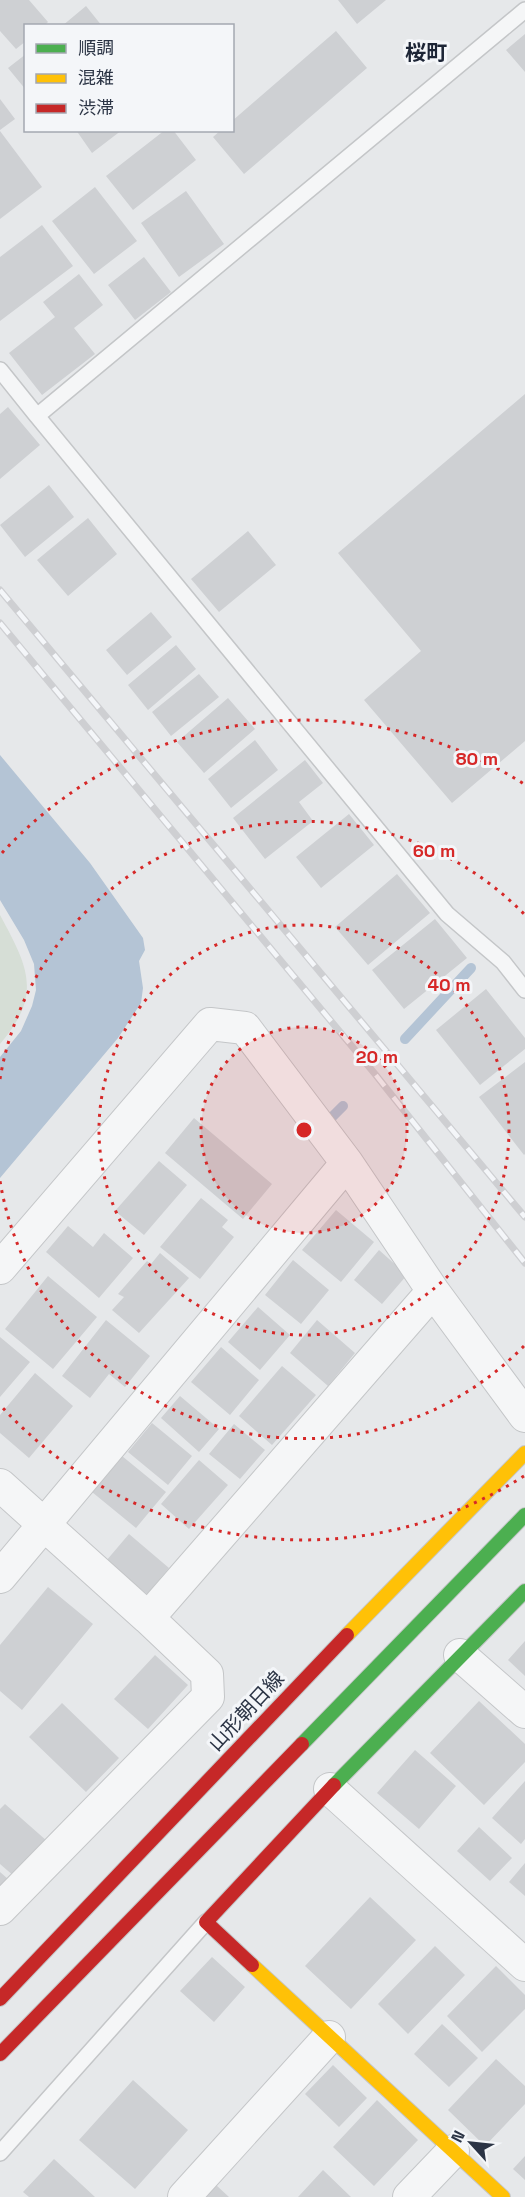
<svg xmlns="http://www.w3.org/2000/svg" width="525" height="2197" viewBox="0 0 525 2197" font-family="'Space Grotesk','Noto Sans JP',sans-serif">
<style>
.green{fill:#d6ded6}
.water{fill:#b4c4d5}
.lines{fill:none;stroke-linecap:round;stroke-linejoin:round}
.stream{stroke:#b4c4d5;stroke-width:10}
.building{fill:#ced0d3}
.lane-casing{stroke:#c4c6c8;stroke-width:18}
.street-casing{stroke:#c4c6c8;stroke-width:34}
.fast-casing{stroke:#c4c6c8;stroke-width:16}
.slow-casing{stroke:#c4c6c8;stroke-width:16}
.jam-casing{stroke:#c4c6c8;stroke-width:16}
.lane{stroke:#f5f6f7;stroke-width:15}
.street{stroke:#f5f6f7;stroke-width:32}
.fast{stroke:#4caf50;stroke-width:14}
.slow{stroke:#ffc107;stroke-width:14}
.jam{stroke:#c62828;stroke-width:14}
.rail-casing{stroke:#cecfd2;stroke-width:7}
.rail{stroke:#f4f6f9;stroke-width:4.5;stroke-dasharray:14;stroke-linecap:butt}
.ring{fill:none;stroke:#d62828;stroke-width:3;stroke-dasharray:3 6}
.labels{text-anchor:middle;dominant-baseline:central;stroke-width:6;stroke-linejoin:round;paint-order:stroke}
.street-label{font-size:20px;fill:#2b3445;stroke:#f4f6f9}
.neighbourhood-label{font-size:21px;font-weight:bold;fill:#1d2536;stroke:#f4f6f9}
.centre{fill:#d62828;stroke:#f4f6f9;stroke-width:3}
.ring-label{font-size:18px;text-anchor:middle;font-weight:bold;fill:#d62828;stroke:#f4f6f9;stroke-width:6;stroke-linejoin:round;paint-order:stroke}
</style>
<rect width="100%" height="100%" fill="#e6e8ea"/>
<path class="green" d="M0 915C28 967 43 994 0 1044Z"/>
<path class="water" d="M0 755 90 863 143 938 145 950 139 961 143 988 141 1003 118 1038 0 1178V1057L21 1031 32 1006 36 990 34 964 24 940 0 900Z"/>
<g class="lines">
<path class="stream" d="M405 1039 471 968
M332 1117 343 1106"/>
</g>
<path class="building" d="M0 0H29L48 22 44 26H26V41L16 49 0 31Z
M338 0H386L357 24Z
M86 6 102 26H62Z
M336 31 367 68 244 174 213 137 221 130H232V121Z
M525 34V72L506 50Z
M26 54V90L8 68Z
M0 99 15 119 0 130Z
M76 130H122L92 153Z
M165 130H173L196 160 133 210 106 176Z
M0 131 42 187 0 219Z
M95 187 137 241 94 274 52 221Z
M186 191 224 244 179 277 141 223Z
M42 225 73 266 0 321V257Z
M144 257 171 292 135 320 108 285Z
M79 274 103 305 74 328 95 354 42 395 9 353 55 317 43 302Z
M525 394V741L452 803 364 700 421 651 338 553Z
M8 407 40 445 0 479V414Z
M49 485 74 517 25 557 0 525Z
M88 518 117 554 68 596 37 560Z
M248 531 276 565 219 612 191 579Z
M151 612 172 637 127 675 106 650Z
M176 645 196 669 148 710 128 685Z
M199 674 219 697 171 736 152 712Z
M228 698 255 729 204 773 177 742Z
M255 740 278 770 231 808 208 779Z
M305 760 323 783 299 802 313 821 265 859 233 818Z
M349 814 374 845 321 888 296 857Z
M397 874 430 913 368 965 335 927Z
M435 919 467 958 404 1009 372 970Z
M486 989 525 1038V1049L480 1085 436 1030Z
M525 1062V1154L524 1155 479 1097Z
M194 1118 272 1184 243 1219 165 1153Z
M159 1161 187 1185 144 1235 115 1211Z
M201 1198 228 1220 222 1227 234 1237 200 1279 160 1247Z
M336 1210 374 1242 341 1282 302 1250Z
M68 1226 93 1247 104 1233 133 1258 99 1298 46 1252Z
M379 1250 407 1275 382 1304 354 1280Z
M160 1253 189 1278 139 1333 112 1310 124 1297 118 1294 147 1261 151 1264Z
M293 1260 329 1290 301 1324 265 1295Z
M48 1276 97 1317 53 1369 5 1329Z
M258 1307 290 1335 260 1370 228 1342Z
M106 1320 150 1356 125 1387 109 1374 90 1398 62 1376Z
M317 1320 355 1353 328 1386 290 1353Z
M0 1337 30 1362 0 1397Z
M221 1347 259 1380 230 1415 191 1382Z
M282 1366 316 1395 272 1445 239 1416Z
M35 1373 73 1406 29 1458 0 1433V1415Z
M180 1396 219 1429 199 1452 161 1418Z
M152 1423 192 1456 168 1485 128 1452Z
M234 1424 265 1450 240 1479 209 1454Z
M122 1456 166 1492 136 1528 92 1492Z
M199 1460 228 1485 189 1529 161 1504Z
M129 1534 169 1568 147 1594 106 1561Z
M48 1587 93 1624 22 1710 0 1691V1645Z
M525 1641V1676L508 1660Z
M155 1655 188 1685 148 1729 114 1699Z
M479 1701 525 1744V1762L484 1805 430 1753Z
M62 1703 119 1758 86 1792 29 1737Z
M415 1750 456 1786 419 1829 377 1793Z
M525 1781V1839L521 1844 492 1818Z
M5 1804 47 1841 15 1877 0 1864V1809Z
M479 1827 512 1858 490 1881 457 1851Z
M525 1863V1896L509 1882Z
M0 1872 8 1879 0 1888Z
M370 1897 416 1940 351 2009 305 1966Z
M435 1946 465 1975 408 2034 378 2004Z
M212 1957 245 1987 214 2022 180 1991Z
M496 1966 525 1995V2009L482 2052 447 2016Z
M442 2024 478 2058 449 2087 414 2054Z
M496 2059 525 2086V2104L485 2146 448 2110Z
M333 2065 367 2098 339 2127 305 2094Z
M133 2080 188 2130 135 2189 79 2140Z
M377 2100 418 2140 374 2186 333 2147Z
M525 2156V2180L513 2169Z
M54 2159 95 2197H29L23 2192Z
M323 2170 351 2197H298Z
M216 2185 229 2197H205Z"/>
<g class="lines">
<defs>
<path id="lane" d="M525 10 37 416 447 914 503 962 525 990
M0 370 37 416
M0 2153 206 1922"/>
<path id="street" d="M0 1268 210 1024 245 1028 347 1163
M0 1485 148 1618 207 1674 208 1697 0 1909
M0 1577 347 1163 433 1291 525 1416
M148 1618 433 1291
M460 1655 525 1712
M330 1789 525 1965
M184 2197 329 2037
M409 2197 453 2151"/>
<path id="fast" d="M302 1744 525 1515
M334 1785 525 1591"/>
<path id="slow" d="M347 1635 525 1453
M252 1965 503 2197"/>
<path id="jam" d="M252 1965 206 1922 334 1785
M0 1999 347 1635
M0 2054 302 1744"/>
</defs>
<use href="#lane" class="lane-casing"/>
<use href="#street" class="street-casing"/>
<use href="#fast" class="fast-casing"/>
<use href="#slow" class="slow-casing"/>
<use href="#jam" class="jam-casing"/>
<use href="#lane" class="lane"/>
<use href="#street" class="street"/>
<use href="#fast" class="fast"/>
<use href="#slow" class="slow"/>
<use href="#jam" class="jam"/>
<defs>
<path id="rail" d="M0 590 525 1217
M0 623 375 1074 525 1263"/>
</defs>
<use href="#rail" class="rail-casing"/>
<use href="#rail" class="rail"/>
</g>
<circle cx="304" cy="1130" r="103" fill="#d62828" fill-opacity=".12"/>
<g class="ring">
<circle cx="304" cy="1130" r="103"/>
<circle cx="304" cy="1130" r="205"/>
<path d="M524 1346A308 308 0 0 1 0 1181M0 1079A308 308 0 0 1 524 914"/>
<path d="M524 1476A410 410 0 0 1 2 1407M2 853A410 410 0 0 1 524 784"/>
</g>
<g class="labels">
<g class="street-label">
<text transform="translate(246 1711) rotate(-47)">山形朝日線</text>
</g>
<g class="neighbourhood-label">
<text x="426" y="52">桜町</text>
</g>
</g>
<circle cx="304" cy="1130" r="9" class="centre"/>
<g class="ring-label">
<text x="477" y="765">80 m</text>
<text x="434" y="857">60 m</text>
<text x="449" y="991">40 m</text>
<text x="377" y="1063">20 m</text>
</g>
<rect x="24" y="24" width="210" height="108" fill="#f4f6f9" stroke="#a4a8b1" stroke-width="1.5"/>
<rect x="36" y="44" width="30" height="9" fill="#4caf50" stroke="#a4a8b1" stroke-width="1.5"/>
<text x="78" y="54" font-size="18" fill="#2b3445">順調</text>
<rect x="36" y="74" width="30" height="9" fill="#ffc107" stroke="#a4a8b1" stroke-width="1.5"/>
<text x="78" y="84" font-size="18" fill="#2b3445">混雑</text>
<rect x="36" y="104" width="30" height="9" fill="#c62828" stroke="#a4a8b1" stroke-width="1.5"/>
<text x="78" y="114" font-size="18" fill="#2b3445">渋滞</text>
<g transform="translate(471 2143) rotate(297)" stroke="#f4f6f9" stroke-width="4.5" paint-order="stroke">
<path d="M0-4.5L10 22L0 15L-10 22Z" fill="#2b3445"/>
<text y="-9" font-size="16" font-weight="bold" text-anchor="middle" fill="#2b3445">N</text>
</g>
</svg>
